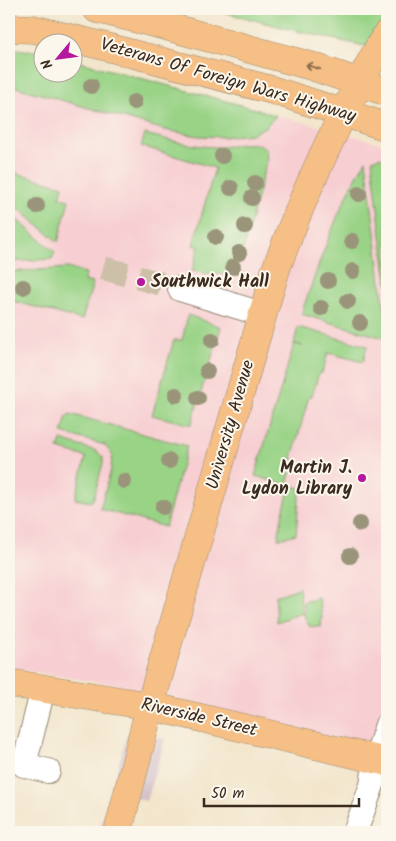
<svg xmlns="http://www.w3.org/2000/svg" width="396" height="841" viewBox="0 0 396 841" font-family="Kalam,sans-serif">
<style>
.built{fill:#f7cfd2}
.industrial{fill:#d2bdc6}
.green{fill:#99d386;stroke:#6a7e52}
.lines{fill:none;stroke-linecap:round;stroke-linejoin:round}
.minor-tunnel{stroke:#cdc0a8;stroke-width:24;stroke-dasharray:24 12;stroke-linecap:butt}
.minor-casing{stroke:#968874;stroke-width:26}
.major-casing{stroke:#968874;stroke-width:29}
.minor{stroke:#fff;stroke-width:24}
.major{stroke:#f5bf86;stroke-width:28}
.tree{fill:#9a957a}
.oneway{stroke:#8f6d4d}
.poi-dot{fill:#b5179e;stroke:#fbf7ec;stroke-width:2}
.labels{text-anchor:middle;dominant-baseline:central;stroke-width:4;stroke-linejoin:round;paint-order:stroke}
.street-label{font-size:18px;fill:#3b2a1e;stroke:#fbf7ec}
.poi-label{font-size:18px;font-weight:bold;fill:#3b2a1e;stroke:#fbf7ec;text-anchor:start}
</style>
<rect width="100%" height="100%" fill="#fbf7ec"/>
<filter id="ink" filterUnits="userSpaceOnUse"><feTurbulence type="fractalNoise" baseFrequency=".02" numOctaves="2"/><feDisplacementMap in="SourceGraphic" scale="10" xChannelSelector="R" yChannelSelector="G"/><feConvolveMatrix kernelMatrix="1 2 1 2 8 2 1 2 1" color-interpolation-filters="sRGB"/></filter>
<filter id="wash" filterUnits="userSpaceOnUse"><feTurbulence type="fractalNoise" baseFrequency=".0096" numOctaves="4" result="noise"/><feDisplacementMap in="SourceGraphic" scale="20" xChannelSelector="R" yChannelSelector="G"/><feGaussianBlur stdDeviation="1.12" result="paint"/><feColorMatrix in="noise" values="0 0 0 0 0 0 0 0 0 0 0 0 0 0 0 0 0 1.4 0 .05"/><feComposite in="paint" operator="in"/></filter>
<g filter="url(#wash)">
<rect width="100%" height="100%" fill="#f2e5cb"/>
<path class="built" d="M9 48 42 52V72H72L73 60 387 145V752L270 721 116 685 9 668Z"/>
<path class="industrial" d="M128 732 140 733 113 832H99Z
M152 736 165 739 146 801 135 798Z"/>
<path class="green" d="M211 9H387V51L297 31Z
M9 48 42 52V72H72L73 60 263 111 276 116 265 127 251 134 224 137 198 136 165 130 9 85Z
M145 134C169 140 193 147 218 147 235 147 253 138 266 149L267 160C262 175 241 267 234 272 225 277 202 273 192 271L199 247 193 245 215 168 141 146Z
M379 157 387 160V284L372 160Z
M366 160 387 331V339L301 314C320 262 337 208 366 160Z
M9 171 63 186 60 198 69 200 58 242 13 204 16 194 9 191Z
M9 213 55 252 52 259 9 262Z
M67 268 86 273 84 281 93 283 82 320 9 300V272Z
M188 315 221 327 191 425 152 415 174 340H182Z
M298 327 367 346 363 362 328 353 322 373H319L312 396H309L292 458 294 459 287 485 255 476 294 344 303 346 294 343Z
M70 414 187 446 165 527 100 509 111 469 112 455 105 445 62 433 67 416Z
M61 440 96 451 103 457V463L93 500 91 502 75 499 86 457 58 449Z
M290 485 300 488 296 534 278 539 282 517Z
M299 588 302 613 277 622 275 596Z
M319 598 322 617 321 627 309 626 303 613 305 612 303 602Z"/>
</g>
<g filter="url(#ink)">
<g class="lines">
<path class="minor-tunnel" d="M103 268 180 289"/>
<defs>
<path id="minor" d="M180 289 262 314
M43 689 24 765 48 771
M355 832 372 785 376 759 387 725"/>
<path id="major" d="M97 9 169 27 311 66 387 92
M9 28 33 29 95 44 272 90 387 127
M9 683 150 706 387 762
M118 832 150 706 275 272C294 219 316 168 341 118 356 90 370 61 387 34"/>
</defs>
<use href="#minor" class="minor-casing"/>
<use href="#major" class="major-casing"/>
<use href="#minor" class="minor"/>
<use href="#major" class="major"/>
</g>
<g class="tree">
<circle cx="91" cy="86" r="8"/>
<circle cx="134" cy="102" r="8"/>
<circle cx="222" cy="156" r="8"/>
<circle cx="255" cy="183" r="8"/>
<circle cx="231" cy="188" r="8"/>
<circle cx="359" cy="194" r="8"/>
<circle cx="252" cy="198" r="8"/>
<circle cx="37" cy="206" r="8"/>
<circle cx="245" cy="226" r="8"/>
<circle cx="216" cy="237" r="8"/>
<circle cx="352" cy="241" r="8"/>
<circle cx="239" cy="253" r="8"/>
<circle cx="233" cy="267" r="8"/>
<circle cx="353" cy="271" r="8"/>
<circle cx="328" cy="281" r="8"/>
<circle cx="23" cy="287" r="8"/>
<circle cx="348" cy="301" r="8"/>
<circle cx="321" cy="308" r="8"/>
<circle cx="360" cy="323" r="8"/>
<circle cx="212" cy="340" r="8"/>
<circle cx="207" cy="371" r="8"/>
<circle cx="176" cy="395" r="8"/>
<circle cx="198" cy="398" r="8"/>
<circle cx="169" cy="461" r="8"/>
<circle cx="124" cy="481" r="8"/>
<circle cx="163" cy="507" r="8"/>
<circle cx="360" cy="524" r="8"/>
<circle cx="350" cy="556" r="8"/>
</g>
<defs><path id="oneway-shaft" d="M-6 0H5M1.5-3L5.5 0L1.5 3" fill="none" stroke-width="1.6" stroke-linecap="round" stroke-linejoin="round" transform="scale(1.25)"/></defs>
<use class="oneway" href="#oneway-shaft" transform="translate(313 67) rotate(-162)"/>
</g>
<g class="poi-dot">
<circle cx="141" cy="282" r="5"/>
<circle cx="362" cy="478" r="5"/>
</g>
<g class="labels">
<g class="street-label">
<text transform="translate(228 81) rotate(16)">Veterans Of Foreign Wars Highway</text>
<text transform="translate(231 425) rotate(-74)">University Avenue</text>
<text transform="translate(199 718) rotate(13)">Riverside Street</text>
</g>
<g class="poi-label">
<text x="151" y="282">Southwick Hall</text>
<text x="352" y="468" text-anchor="end">Martin J.<tspan x="352" dy="21">Lydon Library</tspan></text>
</g>
</g>
<rect width="396" height="841" fill="none" stroke="#fbf7ec" stroke-width="30"/>
<g transform="translate(58 58) rotate(241)"><circle r="24" fill="#fbf7ec" stroke="#aea59a"/>
<path d="M0-4L9 19L0 12L-9 19Z" fill="#b5179e"/>
<text y="-8" font-size="14" font-weight="bold" text-anchor="middle" fill="#3b2a1e">N</text>
</g>
<path d="M204 798v8h155v-8" fill="none" stroke="#3b2a1e" stroke-width="2.5"/>
<text x="211" y="798" font-size="15" fill="#3b2a1e" stroke="#fbf7ec" stroke-width="4" paint-order="stroke">50 m</text>
</svg>
